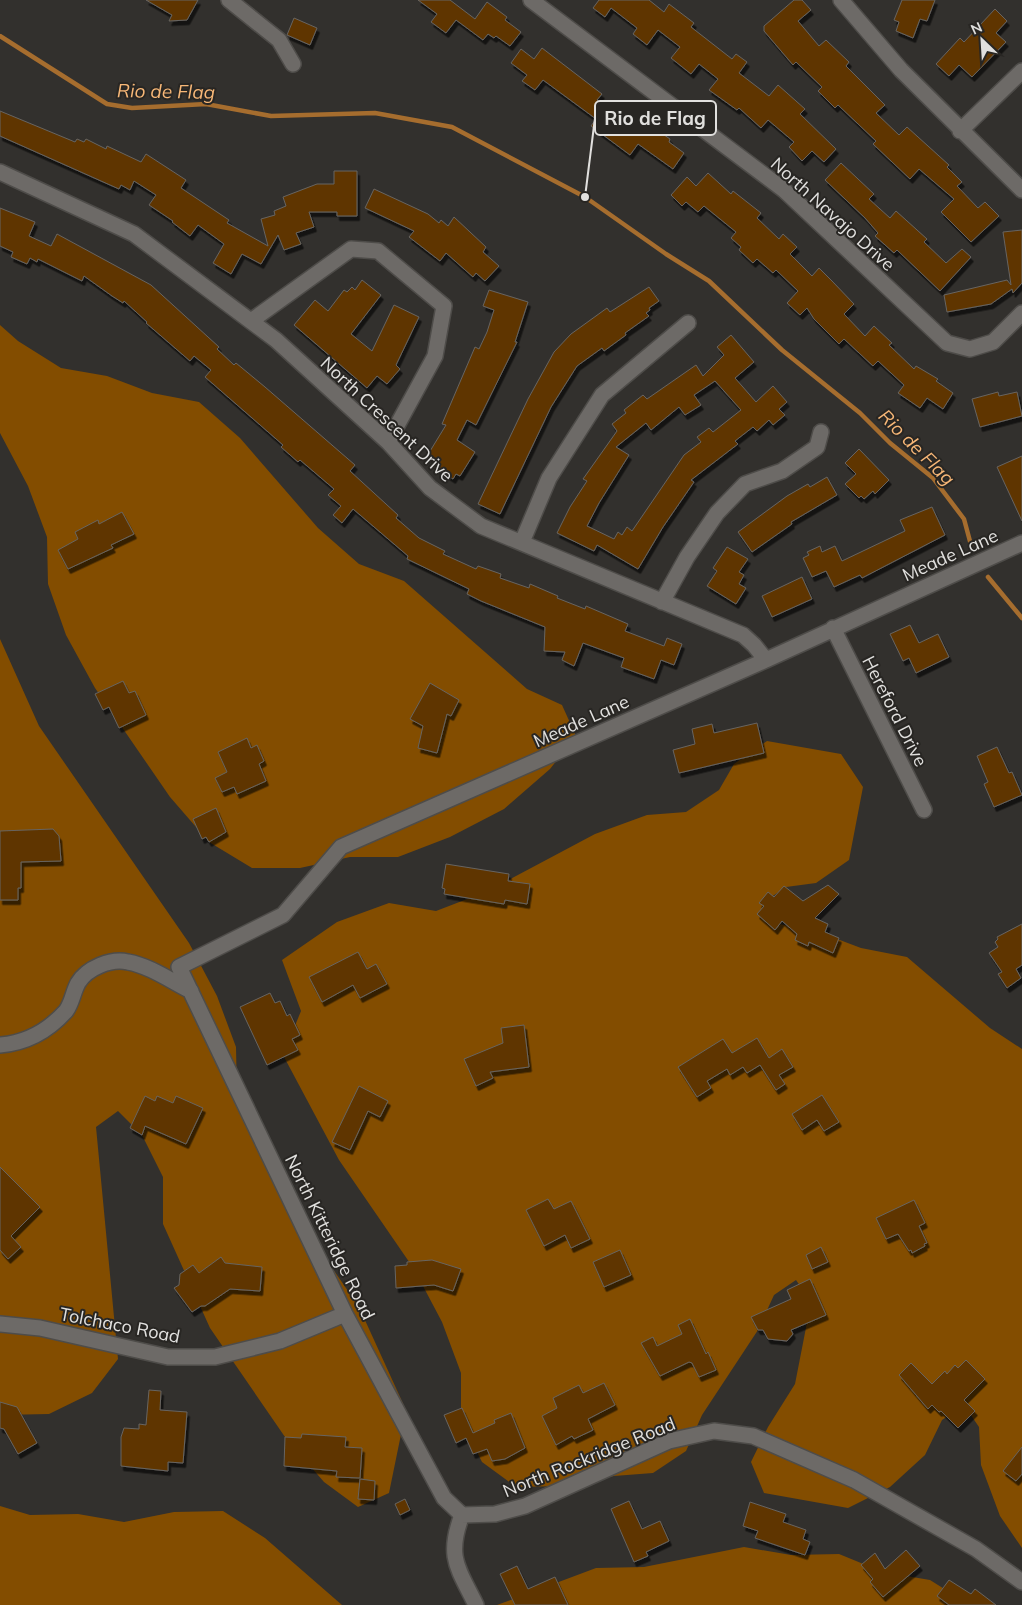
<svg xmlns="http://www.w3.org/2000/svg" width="1022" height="1605" viewBox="0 0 1022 1605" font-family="Mulish,sans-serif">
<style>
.forest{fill:#834d00}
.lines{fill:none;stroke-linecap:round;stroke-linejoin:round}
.stream{stroke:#a66d2e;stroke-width:4.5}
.building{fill:#5f3600;stroke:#676461;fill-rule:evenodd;filter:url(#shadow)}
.minor-casing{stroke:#4e4c49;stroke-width:18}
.minor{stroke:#6d6a67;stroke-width:15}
.labels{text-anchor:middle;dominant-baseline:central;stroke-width:4;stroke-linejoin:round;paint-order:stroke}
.street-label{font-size:18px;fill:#e1e0de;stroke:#282623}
.water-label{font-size:19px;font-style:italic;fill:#f7b777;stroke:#282623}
.leader{fill:none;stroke:#e1e0de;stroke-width:2}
.callout-dot{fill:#e1e0de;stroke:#282623;stroke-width:2}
.callout{fill:#282623;stroke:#e1e0de;stroke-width:2}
.callout-label{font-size:19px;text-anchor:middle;font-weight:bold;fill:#e1e0de}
</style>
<defs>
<filter id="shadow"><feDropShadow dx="2.5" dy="4.5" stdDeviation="0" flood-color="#0009"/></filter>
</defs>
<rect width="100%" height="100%" fill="#32302d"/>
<path class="forest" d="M0 325 18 341 61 368 107 376 152 393 199 402 240 438 318 528 359 564 404 581 527 689 562 705 576 736 550 769 504 809 450 837 398 857H350L300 868H252L209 842 170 797 95 688 66 635 48 584 47 537 28 486 0 433Z
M0 639 39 726 189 943 217 996 236 1047 237 1095 256 1145 284 1198 359 1307 406 1410 389 1493 358 1507 324 1482 285 1437 210 1328 163 1224V1177L142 1135 118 1111 96 1127 118 1359 92 1393 49 1414 0 1415Z
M767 741 841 754 863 787 849 860 816 883 786 887 764 902 779 924 816 931 861 948 907 957 990 1028 1022 1049V1548L1000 1516 981 1465 979 1427 964 1405 942 1420 925 1455 890 1487 848 1508 764 1493 751 1462 768 1427 795 1384 811 1302 796 1280 774 1295 758 1330 702 1415 686 1451 653 1473 614 1476 564 1486 516 1487 482 1462 461 1420V1373L442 1322 414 1269 339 1160 283 1055 301 1011 282 960 337 922 389 903 436 911 488 891 595 834 647 815 686 812 719 790 734 764Z
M0 1506 30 1515 78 1514 124 1522 174 1512 223 1511 265 1538 342 1605H0Z
M744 1547 791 1555 839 1554 883 1572 930 1580 970 1605H497L596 1568 644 1567Z"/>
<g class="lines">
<path class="stream" d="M0 36 107 104 132 108 206 104 271 116 375 113 452 127 585 197 666 254 709 281 782 350 860 413 890 443 933 478 964 519 971 545
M988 577 1022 618"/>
</g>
<path class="building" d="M146 0H198L187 20 169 21 172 15Z
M418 0H450L475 19 487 2 507 17 505 20 521 32 510 46 496 36 494 38 488 34 483 40 456 20 446 33 431 22 437 14Z
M599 0H649L664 12 669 4 694 23 691 27 732 59 736 54 747 62 739 73 769 96 778 85 805 109 800 114 836 149 824 162 812 151 802 161 789 147 794 142 768 120 761 128 739 108 737 110 709 90 718 79 699 64 691 74 671 58 680 47 658 30 647 45 633 34 637 28 611 8 605 17 593 8Z
M794 0H802L811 10 798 21 819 46 826 40 849 62 846 66 885 105 876 113 899 135 907 127 949 165 947 167 962 182 957 186 978 208 985 202 999 216 971 242 941 212 954 199 919 169 910 179 873 144 876 141 838 105 835 108 818 91 822 87 796 62 793 65 764 31V26Z
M902 0H935L927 21 920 19 913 38 896 31 899 22 894 20Z
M995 9 1007 21 996 33 1006 42 972 77 959 65 949 76 936 64 960 38 964 42Z
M294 18 317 28 310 45 287 35Z
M542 48 602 94 597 100 622 119 628 110 670 139 669 142 684 153 673 169 638 144 630 155 591 126 596 119 543 80 535 90 522 81 527 75 511 63 521 49 534 59Z
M0 111 75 142 77 139 84 142 86 139 106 149 107 146 141 162 146 154 186 180 181 188 229 220 227 223 268 246 261 219 275 215 274 211 286 206 283 197 317 184H334V171H357V216H337V212H309L314 227 296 233 301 244 284 250 278 235 261 264 242 254 231 274 213 263 224 244 198 225 190 236 172 222 173 221 149 205 156 195 134 181 130 190 121 185 119 189 0 136Z
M841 163 874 194 869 199 890 218 896 211 927 239 924 242 946 263 962 249 971 257 940 291 897 250 894 253 875 236 878 233 865 218 825 180Z
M708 173 731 194 733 191 761 213 757 218 779 239 783 234 797 247 790 254 812 276 819 268 832 281 854 304 844 314 865 336 874 326 892 343 889 345 914 369 916 366 938 379 936 381 953 393 943 409 927 398 920 408 898 393 904 385 878 361 873 366 844 339 839 344 814 319 807 308 800 315 787 303 798 291 776 270 773 273 757 259 753 263 739 250 741 247 731 238 736 232 704 206 698 212 686 202 682 206 671 195 687 177 696 186Z
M374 189 428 214 439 223 441 220 448 226 454 217 486 247 483 252 499 266 485 281 476 273 473 277 446 253 440 261 409 237 414 231 365 208Z
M0 208 35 222 29 236 51 246 57 234 151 285 219 347 217 349 234 365 236 363 265 387 355 465 350 471 398 515 396 518 419 538 445 551 443 554 476 569 478 566 501 574 500 578 529 588 530 584 558 596 557 598 585 609 586 606 628 624 625 631 664 646 667 638 682 644 674 665 661 660 654 679 621 667 624 658 583 643 574 666 562 660 565 652 544 651 545 627 481 601 467 594 469 589 407 559 408 556 353 509 342 523 333 515 341 506 328 495 334 489 300 460 298 462 281 447 283 445 205 377 211 370 194 356 190 361 146 323 147 322 124 301 123 303 112 296 84 276 82 281 38 259 37 262 30 258 27 264 11 257 13 252 0 246Z
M1022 230V283L1013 293 1012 289 991 304 947 312 944 295 1007 280 1011 285 1003 232Z
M362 280 381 295 351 334 372 351 394 305 419 317 396 365 400 369 387 384 377 376 367 388 294 325 315 300 328 311 344 290 347 292 352 287 355 290Z
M649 287 659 301 649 308 650 310 646 313 649 316 625 333 626 335 604 351 602 348 577 366 551 407 500 514 478 504 528 399 554 352 571 334 607 308 610 312Z
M489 290 528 302 515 342H517L476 425 467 420 457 440 475 452 460 476 456 474 453 479 434 467 438 462 427 456 446 425 442 424 475 347 479 349 487 332 494 310 483 306Z
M731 335 754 362 735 378 756 402 773 386 787 402 779 409 785 415 773 425 769 420 757 431 753 427 735 441 738 444 691 480 694 482 663 527 638 569 597 545 594 551 557 533 570 507 587 481 583 479 617 431 612 424 626 413 624 410 643 395 647 399 696 365 703 376 724 355 717 347ZM715 381 741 410 713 432 709 428 697 437 701 442 684 455 632 531 627 527 622 535 618 532 614 539 587 526 599 503 629 455 616 447 646 423 651 430 679 407 685 415 701 405 694 395Z
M998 392 999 396 1017 392 1022 416 980 427 972 399Z
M859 449 889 480 875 494 873 491 864 499 861 496 859 498 845 484 856 474 845 463Z
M1022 456V521L997 467Z
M827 477 837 495 791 522 792 524 752 552 738 532 787 496 808 484 810 487Z
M932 507 945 535 862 578 860 575 834 587 826 571 812 577 803 558 809 555 807 552 820 546 822 552 835 546 842 561 905 531 900 520Z
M122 512 134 534 111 545 113 548 68 569 58 550 78 539 75 532 98 520 99 524Z
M727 547 748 559 739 572 744 575 739 584 746 588 736 604 707 586 717 571 713 568Z
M802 577 812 599 772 617 762 596Z
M910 625 919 643 938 634 949 657 916 673 909 658 903 661 890 634Z
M123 681 129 693 135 691 146 715 119 728 109 707 103 710 95 694Z
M430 683 459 700 451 716 447 714 437 753 418 748 423 726 410 719Z
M757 723 764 753 679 773 673 750 695 744 692 729 712 724 714 733Z
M247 738 251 748 257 745 264 761 259 764 266 781 237 794 234 787 222 792 215 778 227 772 218 752Z
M997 747 1009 773 1012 772 1022 795 994 807 984 784 988 782 977 756Z
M216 808 226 832 209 842 206 837 202 839 193 819Z
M53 829 59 836 61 861 21 862V888H18V900H0V831Z
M446 864 509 874 508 881 530 884 527 904 505 900 504 904 444 894 445 889 442 888Z
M828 885 839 894 815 918 828 924 825 932 839 938 833 953 809 942 808 946 795 940 797 934 782 921 775 930 757 914 764 906 759 903 768 892 774 897 784 886 803 901Z
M1022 924V965L1016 969 1021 978 1007 988 998 974 1002 972 989 953 998 947 995 942 998 939 997 937Z
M358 952 367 969 376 964 387 984 360 998 353 985 322 1002 309 977Z
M270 993 275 1003 280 1001 287 1016 290 1014 300 1035 292 1039 298 1050 267 1065 240 1007Z
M524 1025 529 1067 490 1072 493 1078 476 1086 464 1059 503 1043 501 1028Z
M757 1038 769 1058 782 1049 793 1067 779 1075 785 1084 776 1090 760 1065 747 1073 743 1067 730 1075 727 1069 707 1081 711 1088 697 1097 678 1067 723 1039 732 1053Z
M359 1086 388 1101 380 1117 368 1111 350 1150 332 1142Z
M822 1095 839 1122 824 1131 817 1120 802 1130 792 1114Z
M145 1096 155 1101 157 1096 173 1103 176 1096 203 1108 186 1144 145 1126 142 1135 130 1128Z
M0 1167 40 1207 11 1236 21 1247 8 1259 0 1250Z
M548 1199 554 1209 571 1201 590 1239 571 1248 565 1235 544 1246 526 1210Z
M914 1200 925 1223 919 1226 927 1243 924 1244 925 1246 912 1253 911 1250 909 1251 898 1234 886 1239 876 1218Z
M821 1247 828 1262 812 1269 806 1255Z
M620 1250 631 1275 604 1287 593 1262Z
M221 1257 225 1263 262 1267 260 1291 230 1289 205 1306H201L192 1312 174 1288 179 1285 180 1274 193 1265 199 1273Z
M432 1260 461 1269 453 1291 434 1285 396 1288 395 1266 407 1265V1262Z
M810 1279 826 1315 791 1330 793 1334 787 1341 768 1339 763 1330H758L751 1317 791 1299 787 1290Z
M690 1319 706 1354 708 1352 716 1370 699 1377 692 1363 689 1362 660 1376 641 1343 653 1337 657 1346 682 1334 678 1325Z
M966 1360 985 1379 964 1400 975 1411 958 1428 941 1411 939 1412 932 1405 928 1409 899 1375 911 1363 932 1384 945 1371 947 1374 955 1365 958 1368Z
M604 1383 615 1405 588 1419 593 1430 574 1439 572 1436 556 1445 542 1416 557 1408 553 1398 579 1385 583 1393Z
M149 1390 161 1391 160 1410 187 1412 183 1463 168 1462V1471L121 1466V1437L124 1428 139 1429V1424L146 1425Z
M0 1402 17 1407 37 1443 18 1454 4 1429 0 1428Z
M462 1408 473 1433 495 1423 494 1420 511 1413 525 1448 505 1459 492 1461 487 1449 473 1454 466 1438 456 1443 444 1415Z
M302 1434 346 1437 345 1447 362 1448 360 1478 336 1477 337 1471 284 1466 285 1437 301 1438Z
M1022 1447V1474L1016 1481 1003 1471Z
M360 1479 375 1481 374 1500 358 1499Z
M405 1499 410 1510 400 1515 395 1504Z
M629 1501 642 1529 660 1521 669 1541 646 1552 648 1556 634 1562 611 1509Z
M750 1502 786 1514 783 1522 806 1530 803 1539 810 1542 805 1555 755 1538 758 1531 743 1526Z
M906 1550 920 1566 883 1597 870 1582 873 1579 861 1565 875 1553 885 1569Z
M517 1566 528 1589 555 1577 568 1605H515L500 1574Z
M949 1580 971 1594 975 1589 996 1605H949L937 1596Z"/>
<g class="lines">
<defs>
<path id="minor" d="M229 0 279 40 293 64
M531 0 784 190 947 343 970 349 993 342 1022 313
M841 0 901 70 1022 190
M960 131 1022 71
M0 172 134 234 276 340 388 442 430 488 481 526 743 635 754 645 766 660
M251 321 351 249 378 251 444 306 435 356 388 442
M522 542 549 478 602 395 688 323
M662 602 687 557 717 513 745 484 782 471 817 447 821 432
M833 628 924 810
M0 1045C26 1043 48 1031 66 1011 72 1003 73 992 78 983 87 968 111 958 128 962 150 966 171 981 191 991
M0 1324 40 1328 168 1357H215L280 1341 345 1314
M462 1515 444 1498 345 1314 179 967 283 915 341 847 766 660 1022 543
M462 1515 495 1514 525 1506 669 1441 714 1431 753 1436 854 1480 976 1549 1022 1582
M462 1515C446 1557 458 1568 476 1605"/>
</defs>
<use href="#minor" class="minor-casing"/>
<use href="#minor" class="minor"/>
</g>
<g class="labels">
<g class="street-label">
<text transform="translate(833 214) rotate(42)">North Navajo Drive</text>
<text transform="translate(387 419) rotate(43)">North Crescent Drive</text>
<text transform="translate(950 555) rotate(-24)">Meade Lane</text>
<text transform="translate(895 711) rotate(63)">Hereford Drive</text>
<text transform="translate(581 721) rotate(-24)">Meade Lane</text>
<text transform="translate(330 1237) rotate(64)">North Kitteridge Road</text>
<text transform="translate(120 1325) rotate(11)">Tolchaco Road</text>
<text transform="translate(589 1457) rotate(-22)">North Rockridge Road</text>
</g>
<g class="water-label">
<text transform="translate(166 91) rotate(1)">Rio de Flag</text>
<text transform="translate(917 447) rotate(45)">Rio de Flag</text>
</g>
</g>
<path class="leader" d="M585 197L595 118"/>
<circle class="callout-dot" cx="585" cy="197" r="5"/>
<rect class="callout" x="595" y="101" width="121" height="34" rx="5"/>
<g class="callout-label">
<text x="655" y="125">Rio de Flag</text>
</g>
<g transform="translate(982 40) rotate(335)" stroke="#282623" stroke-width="4" paint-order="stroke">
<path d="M0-4L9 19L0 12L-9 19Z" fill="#e1e0de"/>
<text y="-8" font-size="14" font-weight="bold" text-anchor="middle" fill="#e1e0de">N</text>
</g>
</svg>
